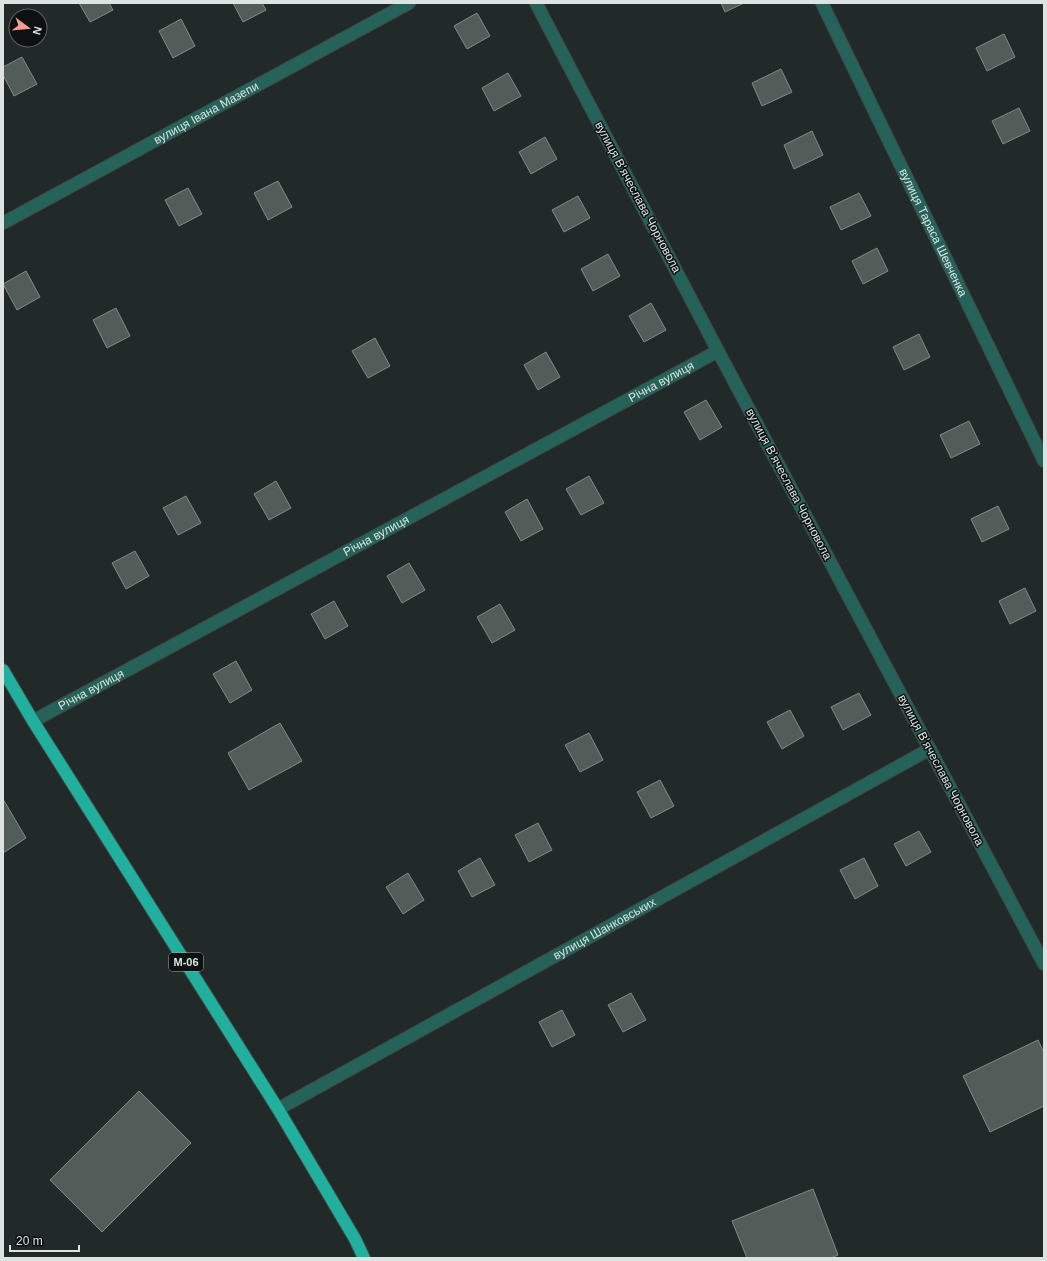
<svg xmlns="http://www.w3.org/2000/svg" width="1047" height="1261" viewBox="0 0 1047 1261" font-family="Arial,sans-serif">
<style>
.building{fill:#525c59;stroke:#808b89}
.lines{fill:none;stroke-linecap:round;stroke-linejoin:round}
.minor-casing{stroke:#3f4846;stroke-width:14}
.highway-casing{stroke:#3f4846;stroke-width:14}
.minor{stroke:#25635a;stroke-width:12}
.highway{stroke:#21b09d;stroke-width:12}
.labels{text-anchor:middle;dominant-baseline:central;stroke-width:3;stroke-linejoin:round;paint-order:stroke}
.shield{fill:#0d1111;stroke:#9fa4a3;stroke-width:1}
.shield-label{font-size:11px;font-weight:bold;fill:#dde3e1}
.street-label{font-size:12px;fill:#dde3e1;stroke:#0d1111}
</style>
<rect width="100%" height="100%" fill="#212a28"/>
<path class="building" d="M79 3H109L113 10 90 22Z
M233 3H262L266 10 243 22Z
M721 3H744L725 12Z
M477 13 490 36 467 49 454 26Z
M181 19 195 46 173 58 159 31Z
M1004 34 1015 57 987 71 976 48Z
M22 57 37 84 14 96 3 75V67Z
M781 69 792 92 762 106 752 83Z
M508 73 521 96 494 111 482 88Z
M1019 108 1030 131 1003 144 992 121Z
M812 131 823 155 794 169 784 145Z
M545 137 557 159 531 174 519 152Z
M278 181 292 207 268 220 254 193Z
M188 188 202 214 179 226 165 200Z
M859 193 871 216 841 230 830 207Z
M578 196 590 218 564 232 552 210Z
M877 248 888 271 863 284 852 261Z
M608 254 620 276 593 291 581 269Z
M26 271 40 297 17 310 3 284Z
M651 303 666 330 644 342 629 316Z
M116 308 130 336 107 348 93 320Z
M919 334 930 357 904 370 893 347Z
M375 338 390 366 368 378 352 351Z
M546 352 560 377 538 390 524 365Z
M706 400 722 427 700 440 684 412Z
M969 421 980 444 951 458 940 435Z
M589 476 604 503 581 515 566 489Z
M276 481 291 508 269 520 254 494Z
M186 496 201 523 178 535 163 508Z
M527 499 543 529 521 541 505 512Z
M998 506 1009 529 982 542 971 519Z
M135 551 149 576 126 589 112 563Z
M409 563 425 590 402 603 387 576Z
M1025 588 1036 611 1010 624 999 601Z
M334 601 348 626 325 639 311 614Z
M500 604 515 630 492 643 477 617Z
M236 661 252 690 230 703 213 674Z
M859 693 871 715 843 730 831 707Z
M790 710 804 736 782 749 767 722Z
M280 723 302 761 249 790 228 753Z
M589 733 603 760 580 772 565 745Z
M660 780 674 806 651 818 637 792Z
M3 799 26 838 3 853Z
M538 823 552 850 529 862 515 835Z
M919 831 931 852 906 866 894 844Z
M480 858 495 885 472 897 458 871Z
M864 858 878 886 855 899 840 870Z
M408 873 424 900 403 914 386 887Z
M631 993 646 1020 623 1032 608 1005Z
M562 1010 575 1035 552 1047 539 1022Z
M1038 1040 1044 1053V1106L990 1132 963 1076Z
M139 1091 191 1143 102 1232 50 1180Z
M813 1189 838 1255 831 1258H747L732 1221Z"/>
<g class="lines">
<defs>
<g id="minor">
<path d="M536 3 718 351 1044 964"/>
<path id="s1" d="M822 3 1044 461"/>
<path id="s2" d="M3 223 409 3"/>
<path id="s3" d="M33 721 718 351"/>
<path id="s4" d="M278 1109 930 749"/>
</g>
<path id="highway" d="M3 670 33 721 278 1109 355 1239 364 1258"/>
</defs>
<use href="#minor" class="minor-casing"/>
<use href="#highway" class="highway-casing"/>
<use href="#minor" class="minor"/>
<use href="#highway" class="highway"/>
</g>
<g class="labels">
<rect class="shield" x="169" y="953" width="34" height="18" rx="3"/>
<g class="shield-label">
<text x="186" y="962">М-06</text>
</g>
<g class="street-label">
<text stroke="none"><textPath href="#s2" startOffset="231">вулиця Івана Мазепи</textPath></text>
<text transform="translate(638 197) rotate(62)">вулиця Вʼячеслава Чорновола</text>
<text stroke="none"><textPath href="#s1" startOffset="255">вулиця Тараса Шевченка</textPath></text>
<text stroke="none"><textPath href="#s3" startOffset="714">Річна вулиця</textPath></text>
<text transform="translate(789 484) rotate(62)">вулиця Вʼячеслава Чорновола</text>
<text stroke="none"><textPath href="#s3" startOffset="390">Річна вулиця</textPath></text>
<text stroke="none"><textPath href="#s3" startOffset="66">Річна вулиця</textPath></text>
<text transform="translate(941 770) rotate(62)">вулиця Вʼячеслава Чорновола</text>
<text stroke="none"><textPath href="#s4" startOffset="373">вулиця Шанковських</textPath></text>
</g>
</g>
<rect width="1047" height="1261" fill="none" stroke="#dde3e1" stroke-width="8"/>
<g transform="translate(28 28) rotate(106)"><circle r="19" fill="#0d1111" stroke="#606564"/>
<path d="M0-3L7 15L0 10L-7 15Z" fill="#f49d8c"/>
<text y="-6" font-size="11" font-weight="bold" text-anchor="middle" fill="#dde3e1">N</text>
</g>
<path d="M10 1245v6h69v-6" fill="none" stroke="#dde3e1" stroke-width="2"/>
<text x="16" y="1245" font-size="12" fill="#dde3e1" stroke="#0d1111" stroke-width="3" paint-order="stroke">20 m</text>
</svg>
